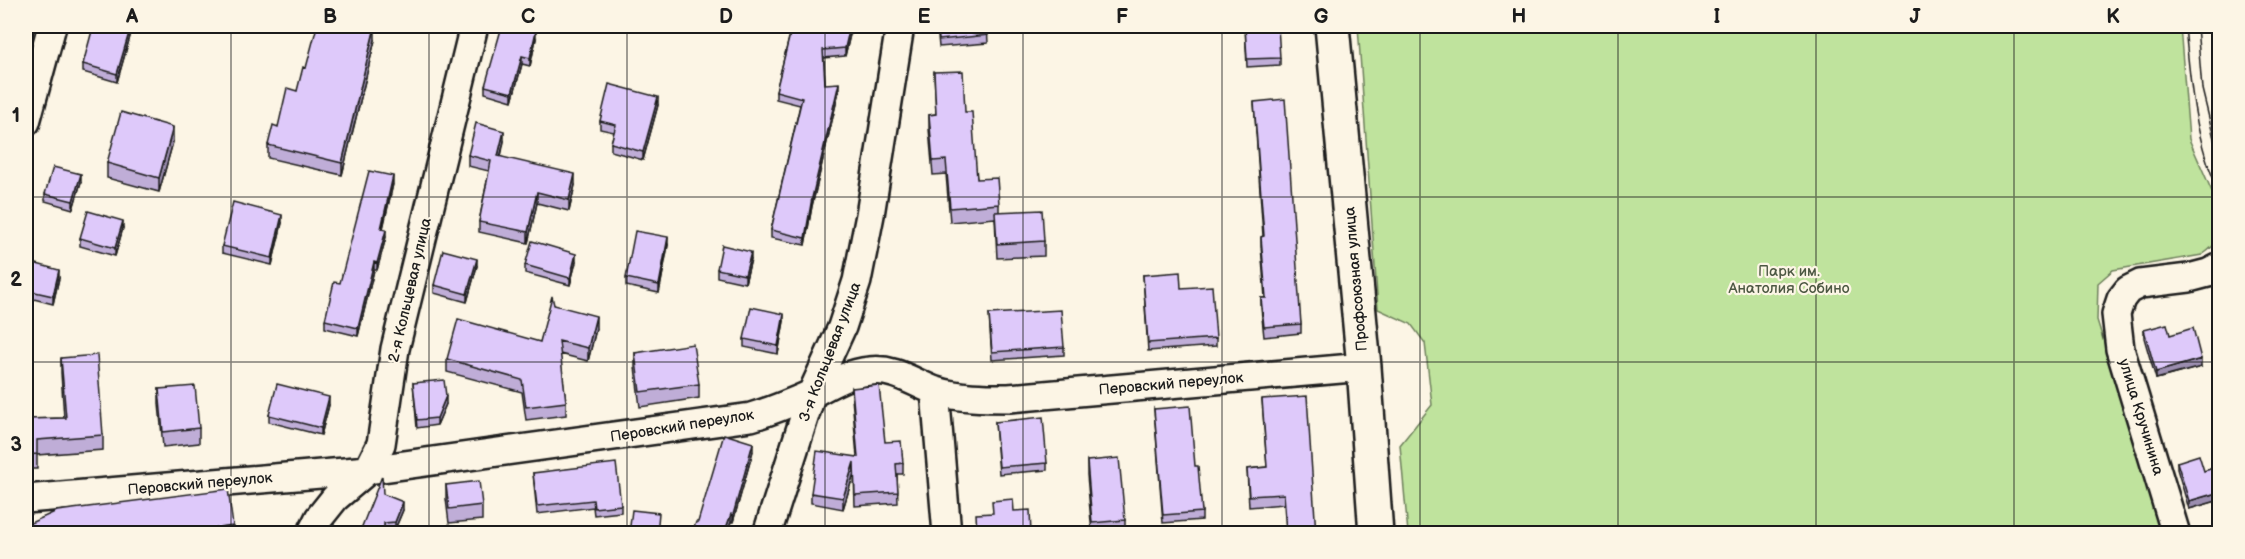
<svg xmlns="http://www.w3.org/2000/svg" width="2245" height="559" viewBox="0 0 2245 559" font-family="'Balsamiq Sans',sans-serif">
<style>
.park{fill:#bfe39d;stroke:#6e805c;stroke-width:1.5}
.lines{fill:none;stroke-linecap:round;stroke-linejoin:round}
.street-casing{stroke:#1c1c1c;stroke-width:32}
.secondary-casing{stroke:#1c1c1c;stroke-width:38}
.street{stroke:#fcf5e5;stroke-width:27}
.secondary{stroke:#fcf5e5;stroke-width:33}
.tram{stroke:#1c1c1c;stroke-width:1.5}
.wall{fill:#bfadd7;stroke:#1c1c1c;stroke-width:1.5}
.shaded-wall{fill:#9b8daf;stroke:#1c1c1c;stroke-width:1.5}
.building{fill:#dec9fa;stroke:#1c1c1c;stroke-width:1.5}
.grid{fill:none;stroke:#1c1c1c;stroke-width:1.5;stroke-opacity:0.55}
.labels{text-anchor:middle;dominant-baseline:central;stroke-width:4.5;stroke-linejoin:round;paint-order:stroke}
.park-label{font-size:15px;fill:#4d5843;stroke:#fcf5e5}
.street-label{font-size:15px;fill:#1c1c1c;stroke:#fcf5e5}
.neatline{fill:none;stroke:#1c1c1c;stroke-width:2}
.grid-label{font-size:20px;text-anchor:middle;font-weight:bold;fill:#1c1c1c}
</style>
<rect width="100%" height="100%" fill="#fcf5e5"/>
<filter id="ink" filterUnits="userSpaceOnUse"><feTurbulence type="fractalNoise" baseFrequency=".0167" numOctaves="2"/><feDisplacementMap in="SourceGraphic" scale="12" xChannelSelector="R" yChannelSelector="G"/><feConvolveMatrix kernelMatrix="1 2 1 2 8 2 1 2 1" color-interpolation-filters="sRGB"/></filter>
<g filter="url(#ink)">
<path class="park" d="M1358 26H2180L2189 139 2214 196 2219 202C2219 229 2226 239 2202 255L2113 270 2098 283 2097 320 2163 533H1408L1400 445 1432 405 1425 343 1411 324 1378 309Z"/>
<g class="lines">
<defs>
<path id="street" d="M26 122 52 26
M935 391 947 534
M26 499 368 470 751 417C771 411 791 403 811 394 830 384 848 373 870 371 896 368 913 383 936 391 959 398 985 398 1009 398L1364 367
M311 534 319 518 335 498 368 470 381 444 395 349 474 26
M767 534 812 393 842 327 857 281 870 215 900 26
M2176 534 2120 349 2116 314 2121 299 2128 290 2140 284 2189 278 2208 273 2220 267"/>
<path id="secondary" d="M1332 26 1364 367 1376 534"/>
</defs>
<use href="#street" class="street-casing"/>
<use href="#secondary" class="secondary-casing"/>
<use href="#street" class="street"/>
<use href="#secondary" class="secondary"/>
<path class="tram" d="M2185 26C2190 82 2195 142 2220 194
M2197 26 2202 89 2220 163"/>
</g>
<path class="wall" d="M98 26H133L117 82 83 72V64Z
M771 26H852L845 56 824 58 825 84 839 91 812 206 805 245 771 238V230L800 105 776 99V91L791 30Z
M937 26H987L988 43 939 47Z
M1245 26 1280 58V65L1247 67Z
M536 39 530 66 522 64 512 101 485 93V86Z
M375 40 342 175 268 158V145L297 91 306 68Z
M934 72 965 112 977 179 999 204V212L1044 241V256L997 258 995 218 950 222 946 174 933 175 929 129V115L936 114Z
M1254 102 1301 324V333L1264 337 1261 308V298H1265L1261 246V237L1263 236Z
M658 105 643 160 611 151V143L614 132 600 129V121Z
M504 141 501 157 575 185 569 211 537 203 528 243 479 232V222L489 171 468 166V155Z
M173 142 159 192 107 178V163Z
M81 182 73 209 45 201V194Z
M393 184 383 229 386 237 377 270H374L358 336 325 328V320L340 283Z
M282 223 272 265 222 253V246Z
M123 228 115 256 80 246V238Z
M668 245 659 293 626 286V278Z
M751 259 745 283 717 277V269Z
M576 262 570 285 525 273V265Z
M477 266 467 302 434 293V285Z
M1143 275 1181 288 1216 338V346L1148 351Z
M59 278 53 304 26 297V290Z
M2220 284V320H2218L2215 285Z
M554 305 596 329 588 361 560 354 566 402V415L526 420 522 392 447 372V359L540 342Z
M989 314 1064 347V355L992 360Z
M784 321 778 354 744 347V339Z
M2144 330 2170 335 2201 367 2156 379 2144 338Z
M635 353 699 384V398L640 407 635 367Z
M61 358 103 435V450L37 455V469H26V419L64 418 61 373Z
M413 383 446 404 437 425 417 428Z
M852 388 885 442 903 463V474H897L898 503 855 506 854 473 843 509 811 503V493L857 457 852 398Z
M159 389 199 428V443L163 447 159 404Z
M1262 399 1316 534H1286L1284 504 1249 507 1247 469 1267 467Z
M329 405 321 435 269 422V415Z
M1154 409 1195 466 1202 512V520L1163 523Z
M995 422 1047 463V470L999 474Z
M753 451 733 522H698Z
M1087 461 1125 520V534H1092L1087 475Z
M2177 462 2204 471 2220 466V500L2189 509 2177 469Z
M533 473 621 505V512L594 515 593 507 537 514Z
M446 485 482 505V520L449 523 446 499Z
M383 494 403 510 395 529 384 531Z
M233 526V534H26Z"/>
<path class="shaded-wall" d="M131 26H133L117 82V74Z
M850 26H852L845 56V48Z
M375 27V40L342 175V163Z
M536 31V39L530 66V58Z
M522 56V64L512 101V93Z
M839 83V91L812 206 805 245V238L812 198Z
M658 97V105L643 160V152Z
M173 127V142L159 192V178Z
M504 131V141L498 167V156Z
M81 174V182L73 209V201Z
M575 174V185L569 211V200Z
M393 176V184L381 236V229Z
M537 192V203L528 243V232Z
M282 215V223L272 265V258Z
M123 221V228L115 256V248Z
M386 230V237L377 270V263Z
M668 237V245L659 293V285Z
M751 252V259L745 283V275Z
M576 254V262L570 285V278Z
M477 259V266L467 302V294Z
M374 262V270L358 336V328Z
M59 270V278L53 304V296Z
M784 314V321L778 354V346Z
M596 316V329L588 361V348Z
M2201 359V367L2156 379V372Z
M446 396V404L437 425V418Z
M329 397V405L321 435V428Z
M753 443V451L733 522V515Z
M854 462V473L843 509V498Z
M2220 492V500L2189 509V501Z
M403 502V510L395 529V522Z
M731 514V522L727 534H724Z"/>
<path class="building" d="M98 26H131L117 74 83 64 93 27 97 28Z
M317 26H368L375 27 342 163 268 145 273 125 278 127 287 88 297 91 303 67 306 68Z
M502 26H515L536 31 530 58 522 56 512 93 485 86Z
M792 26H850L845 48 823 50 825 84 839 83 812 198 805 238 771 230 802 98 776 91Z
M938 26H987L988 35 939 40Z
M1245 26H1278L1280 58 1247 59Z
M963 71 965 112H972L977 179 997 178 999 204 950 208 946 160 933 161 929 115 936 114 934 72Z
M609 84 658 97 643 152 611 143 616 125 600 121Z
M1285 99 1301 324 1264 327 1261 298H1266L1261 237 1264 236 1254 102Z
M121 112 173 127 159 178 107 163Z
M476 123 504 131 498 156 575 174 569 200 537 192 528 232 479 222 491 161 468 155Z
M53 167 81 174 73 201 45 194Z
M369 171 393 176 381 229 386 230 377 263 374 262 358 328 325 320 334 282 340 283Z
M233 202 282 215 272 258 222 246Z
M1042 210 1044 241 997 244 995 212Z
M88 211 123 221 115 248 80 238Z
M635 231 668 237 659 285 626 278Z
M532 241 576 254 570 278 525 265Z
M722 245 751 252 745 275 717 269Z
M443 250 477 259 467 294 434 285Z
M33 263 59 270 53 296 26 290Z
M1180 272 1181 288 1212 286 1216 338 1148 343 1143 275Z
M2220 284V312H2218L2215 285Z
M552 296 554 305 596 316 588 348 559 341 566 402 526 407 522 380 447 359 458 319 540 342Z
M751 307 784 314 778 346 744 339Z
M1061 310 1064 347 992 352 989 314Z
M2167 324 2170 335 2193 328 2201 359 2156 372 2144 330Z
M693 344 699 384 640 392 635 353Z
M97 355 103 435 37 440V454L26 455V419L66 418 61 358Z
M444 380 446 396 437 418 417 420 413 383Z
M277 384 329 397 321 428 269 415Z
M879 385 885 442 901 441 903 463 896 464 898 492 855 495 854 462 843 498 811 493 817 451 858 457 852 388Z
M195 386 199 428 163 432 159 389Z
M1307 396 1316 534H1287L1284 494 1249 496 1247 469 1267 467 1262 399Z
M1190 406 1195 466H1198L1202 512 1163 515 1154 409Z
M1043 417 1047 463 999 467 995 422Z
M724 434 753 443 733 515 731 514 724 534H692L696 522H698Z
M2199 455 2204 471 2220 466V492L2189 501 2177 462Z
M1119 458 1125 520 1092 523 1087 461Z
M616 463 621 505 594 508 593 500 537 506 533 473Z
M382 476 383 494 403 502 395 522 384 523V534H359Z
M479 481 482 505 449 509 446 485Z
M228 489 233 526 172 534H26V525L57 511Z
M1013 499 1014 511 1030 510 1031 534H977L976 514 993 513 992 501Z
M632 510 659 513 657 534H629Z"/>
</g>
<path class="grid" d="M231 26V534M429 26V534M627 26V534M825 26V534M1023 26V534M1222 26V534M1420 26V534M1618 26V534M1816 26V534M2014 26V534M26 197H2220M26 362H2220"/>
<g class="labels">
<g class="park-label">
<text x="1789" y="271">Парк им.<tspan x="1789" dy="17">Анатолия Собино</tspan></text>
</g>
<g class="street-label">
<text transform="translate(1356 279) rotate(-95)">Профсоюзная улица</text>
<text transform="translate(410 290) rotate(-77)">2-я Кольцевая улица</text>
<text transform="translate(830 352) rotate(-69)">3-я Кольцевая улица</text>
<text transform="translate(1171 384) rotate(-5)">Перовский переулок</text>
<text transform="translate(2141 417) rotate(73)">улица Кручинина</text>
<text transform="translate(682 426) rotate(-9)">Перовский переулок</text>
<text transform="translate(200 484) rotate(-5)">Перовский переулок</text>
</g>
</g>
<rect width="2245" height="559" fill="none" stroke="#fcf5e5" stroke-width="66"/>
<rect x="33" y="33" width="2179" height="493" class="neatline"/>
<g class="grid-label">
<text x="132" y="23">A</text>
<text x="330" y="23">B</text>
<text x="528" y="23">C</text>
<text x="726" y="23">D</text>
<text x="924" y="23">E</text>
<text x="1122" y="23">F</text>
<text x="1321" y="23">G</text>
<text x="1519" y="23">H</text>
<text x="1717" y="23">I</text>
<text x="1915" y="23">J</text>
<text x="2113" y="23">K</text>
<text x="16" y="122">1</text>
<text x="16" y="286">2</text>
<text x="16" y="451">3</text>
</g>
</svg>
